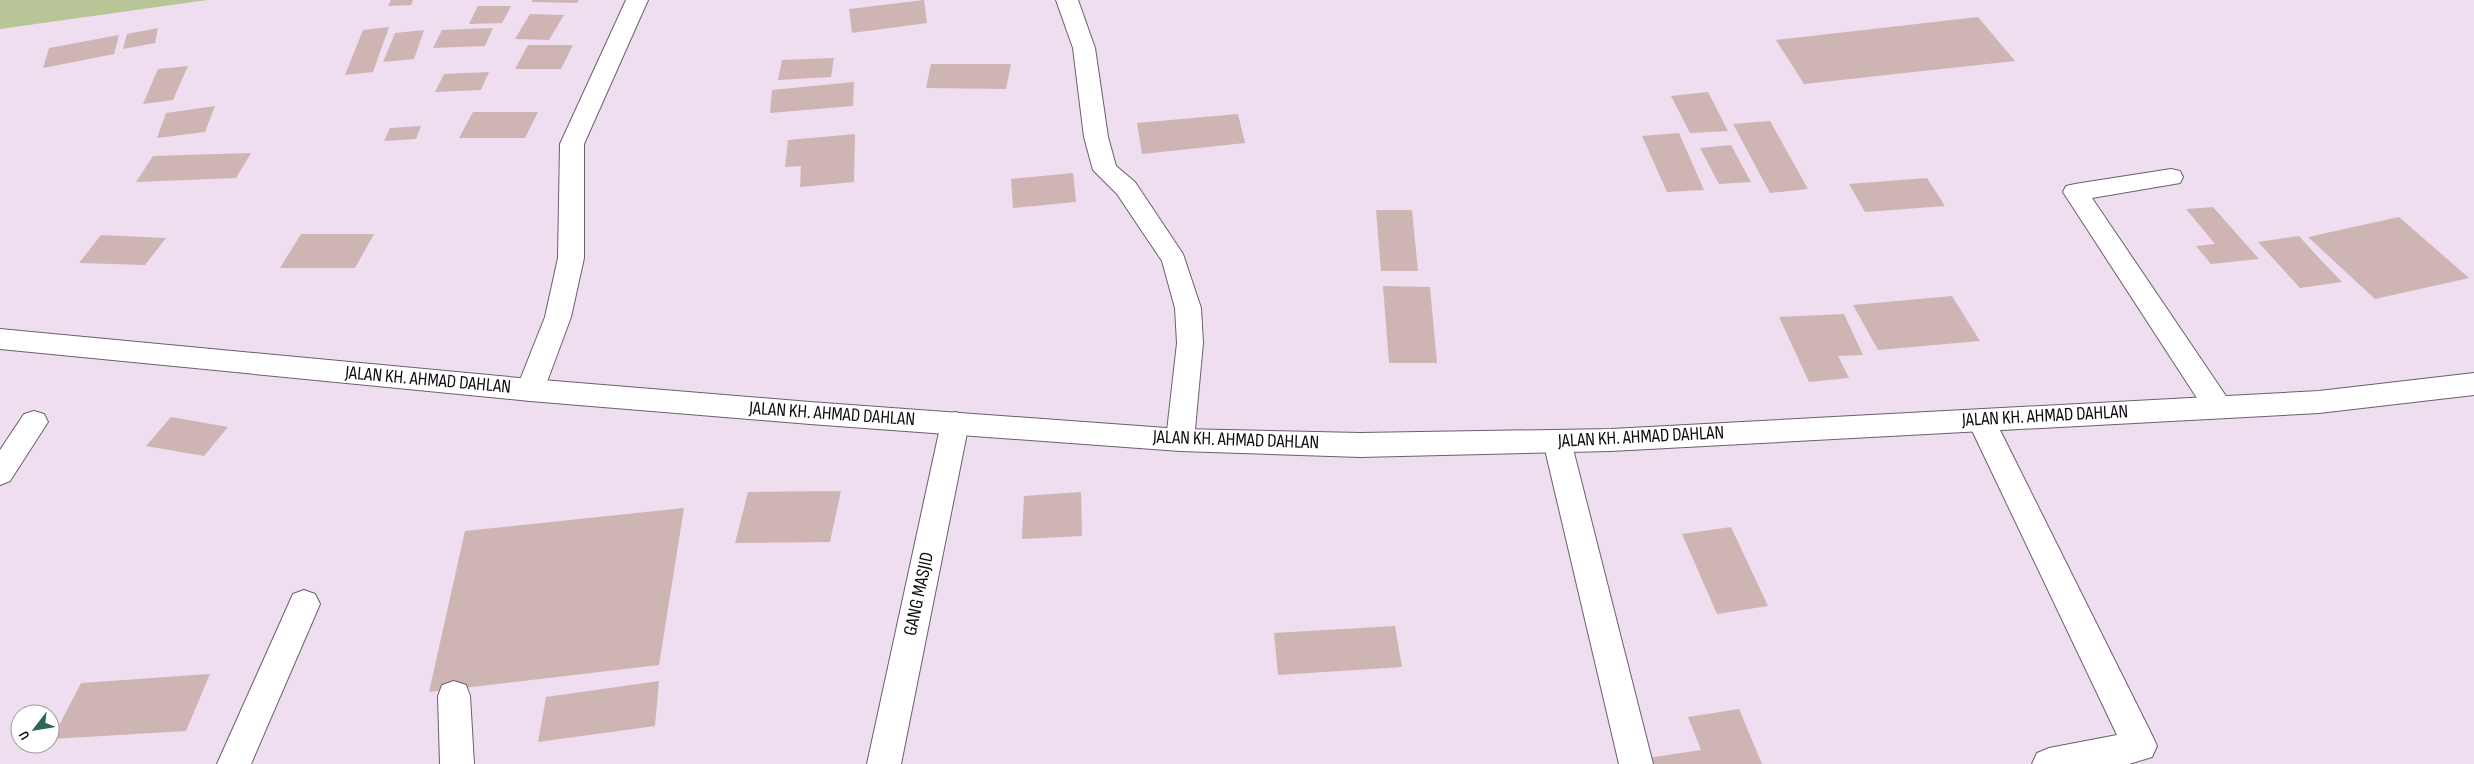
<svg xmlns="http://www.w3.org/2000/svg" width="2474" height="764" viewBox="0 0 2474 764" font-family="'Sofia Sans Condensed',sans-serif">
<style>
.green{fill:#b8c596}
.building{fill:#ceb5b4}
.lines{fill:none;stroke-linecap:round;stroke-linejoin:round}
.minor-casing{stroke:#6c5f6d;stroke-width:2}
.major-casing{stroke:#6c5f6d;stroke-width:2}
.minor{fill:#fff;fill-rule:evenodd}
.major{fill:#fff;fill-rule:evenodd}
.labels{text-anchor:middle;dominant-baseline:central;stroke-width:4;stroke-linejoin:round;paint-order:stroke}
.street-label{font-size:19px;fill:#0f0a0f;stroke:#fff}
</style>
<rect width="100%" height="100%" fill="#eedeef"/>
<path class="green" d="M0 0H207L0 29Z"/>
<path class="building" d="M391 0H413L411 5 388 6Z
M533 0H579L577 3 531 2Z
M924 0 927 23 852 33 849 9Z
M478 6H511L502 23 469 24Z
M530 14 564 15 549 40 515 39Z
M1978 17 2015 61 1804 84 1776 40Z
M389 27 373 72 345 75 363 30Z
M158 28 155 43 123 49 127 34Z
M493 28 485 46 433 48 442 30Z
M424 30 414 59 383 62 395 33Z
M119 35 114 54 43 68 49 48Z
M528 45H573L561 69H515Z
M834 58 831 77 778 80 782 60Z
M931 64H1011L1006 89 926 88Z
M188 66 173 100 143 104 158 69Z
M489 72 481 90 435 92 444 74Z
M854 82 853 106 770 113 772 90Z
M1708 92 1728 131 1690 133 1671 96Z
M215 106 205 132 157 138 166 113Z
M473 112H538L525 138H459Z
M1238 114 1245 143 1142 154 1137 123Z
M1770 121 1808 189 1770 193 1733 124Z
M421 126 416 139 384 141 390 128Z
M1679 133 1704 190 1667 192 1642 136Z
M855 134 854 182 800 187 801 166 785 167 788 140Z
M1731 145 1751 182 1719 184 1700 148Z
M251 153 236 178 136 182 153 156Z
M1073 173 1076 202 1013 208 1011 179Z
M1927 178 1945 206 1865 212 1849 184Z
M2213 207 2259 259 2211 264 2196 246 2215 244 2186 209Z
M1376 210H1412L1418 271H1381Z
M2399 217 2469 278 2375 299 2308 237Z
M301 234H374L355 268H280Z
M101 235 166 238 145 265 79 263Z
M2299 236 2319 258 2342 282 2300 288 2258 242Z
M1383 286 1430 287 1437 363H1389Z
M1952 296 1980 341 1878 350 1853 305Z
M1844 314 1863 355 1838 356 1849 378 1809 382 1779 317Z
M171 417 228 427 204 456 146 446Z
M841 491 830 542 735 543 748 492Z
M1081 492 1082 536 1022 539 1024 496Z
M684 508 659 665 429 692 465 531Z
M1731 527 1768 606 1717 614 1682 534Z
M1395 626 1402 667 1278 675 1274 633Z
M210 674 186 731 52 739 81 683Z
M659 681 655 726 538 742 546 697Z
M1739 709 1762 764H1621V762L1701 750 1688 717Z"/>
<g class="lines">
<defs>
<path id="minor" d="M626 0H648L584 144V258L571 317 544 390 540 398 530 401 520 398 516 390 545 317 558 258 560 144Z
M1056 0H1078L1095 48 1108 137 1116 166 1135 182 1183 254 1201 308 1203 343 1194 440 1190 448 1180 451 1170 448 1166 440 1177 343 1175 308 1162 261 1117 194 1093 170 1084 137 1073 48Z
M2171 169 2180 171 2183 177 2180 183 2092 198 2228 399 2232 407 2228 415 2218 418 2208 415 2063 192 2066 186 2075 184Z
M1981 409 1991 412 2152 735 2157 746 2152 757 2129 764H2032L2037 753 2049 748 2117 735 1967 420 1971 412Z
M34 411 44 414 48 422 10 481 0 485V450L24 414Z
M955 412 965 415 969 423 901 764H867L941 423 945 415Z
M1557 430 1567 433 1571 441 1653 764H1619L1543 441 1547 433Z
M304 590 315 594 320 604 251 764H217L293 594Z
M454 681 466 685 470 696 474 764H440L438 696 442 685Z"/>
<path id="major" d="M0 329 530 379 810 402 1180 429 1360 433 1611 429 2319 391 2474 373V395L2319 413 1611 451 1360 457 1180 451 810 424 530 401 0 349Z"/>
</defs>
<use href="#minor" class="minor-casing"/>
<use href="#major" class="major-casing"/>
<use href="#minor" class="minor"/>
<use href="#major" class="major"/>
</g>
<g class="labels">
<g class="street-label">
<text transform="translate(428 380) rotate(5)">JALAN KH. AHMAD DAHLAN</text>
<text transform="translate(832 414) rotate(4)">JALAN KH. AHMAD DAHLAN</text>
<text transform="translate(2045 416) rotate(-3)">JALAN KH. AHMAD DAHLAN</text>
<text transform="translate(1641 437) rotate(-3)">JALAN KH. AHMAD DAHLAN</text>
<text transform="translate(1236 440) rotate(2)">JALAN KH. AHMAD DAHLAN</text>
<text transform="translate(919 594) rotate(-78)">GANG MASJID</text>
</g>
</g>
<g transform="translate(35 729) rotate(239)"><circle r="24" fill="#ffffff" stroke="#9f9d9f"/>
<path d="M0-4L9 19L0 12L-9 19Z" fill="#2a6854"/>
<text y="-8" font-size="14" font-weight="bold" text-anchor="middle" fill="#0f0a0f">U</text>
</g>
</svg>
